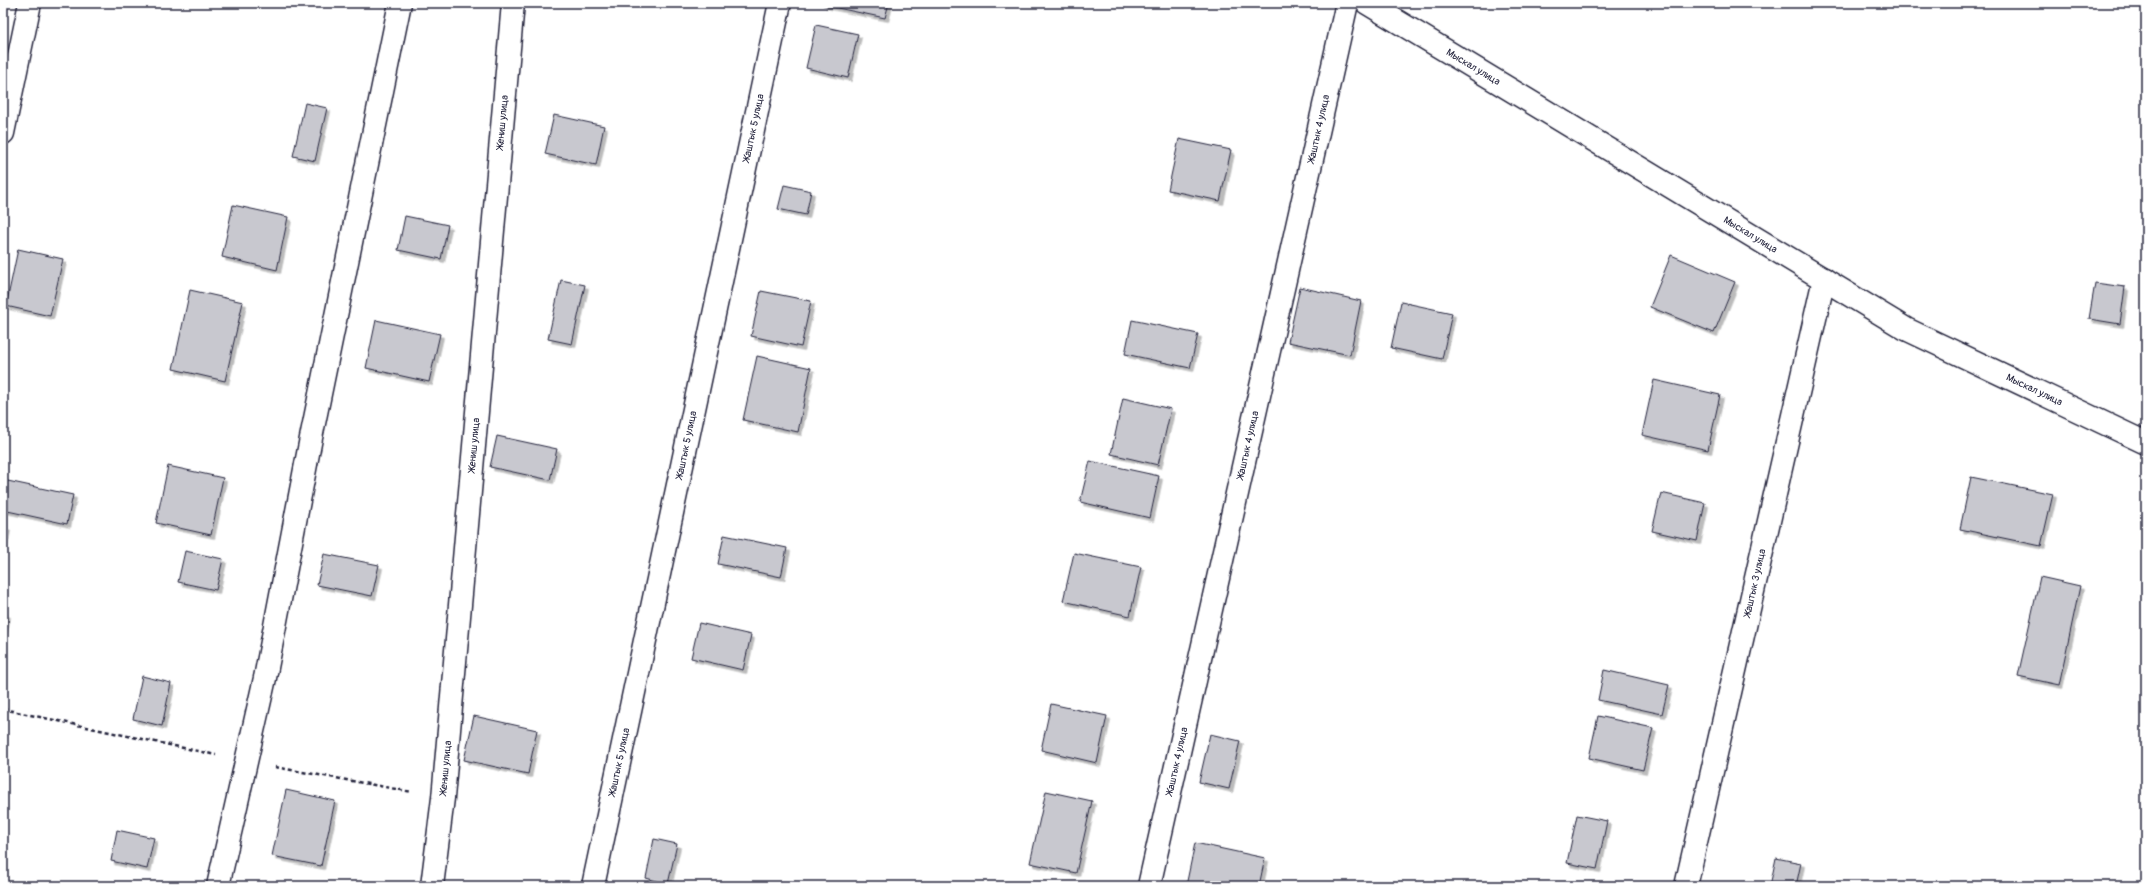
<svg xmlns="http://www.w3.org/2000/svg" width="2149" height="889" viewBox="0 0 2149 889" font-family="Pangolin,sans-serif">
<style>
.building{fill:#c8c8cf;stroke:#22223b;filter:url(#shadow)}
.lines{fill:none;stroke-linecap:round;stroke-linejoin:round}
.minor-casing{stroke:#22223b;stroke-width:25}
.path{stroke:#22223b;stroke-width:2.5;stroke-dasharray:4 3;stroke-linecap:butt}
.minor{stroke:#fff;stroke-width:22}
.labels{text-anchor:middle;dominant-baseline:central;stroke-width:3;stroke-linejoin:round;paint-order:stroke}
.street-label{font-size:10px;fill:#22223b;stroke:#fff}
</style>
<defs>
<filter id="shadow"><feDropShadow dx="3.5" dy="3.5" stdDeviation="0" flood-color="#0004"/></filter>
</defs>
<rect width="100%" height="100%" fill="#fff"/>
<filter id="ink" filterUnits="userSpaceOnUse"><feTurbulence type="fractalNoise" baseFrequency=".025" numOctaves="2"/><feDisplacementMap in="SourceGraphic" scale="8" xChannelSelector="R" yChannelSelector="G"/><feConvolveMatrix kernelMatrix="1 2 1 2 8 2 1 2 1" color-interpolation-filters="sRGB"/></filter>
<g filter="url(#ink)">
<path class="building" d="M823 3H889L885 18 823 5Z
M816 25 858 34 848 78 806 68Z
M305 103 327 108 315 161 293 156Z
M554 115 604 126 596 165 545 154Z
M1179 139 1231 150 1220 201 1168 190Z
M784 185 811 191 806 215 778 209Z
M233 205 288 217 277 270 222 257Z
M405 216 448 225 441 259 398 250Z
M18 249 63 259 50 316 6 306Z
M1671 255 1735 282 1714 333 1650 307Z
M561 280 585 285 572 344 548 339Z
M2095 283 2125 287 2120 324 2089 319Z
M1300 287 1361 301 1350 355 1288 342Z
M190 290 243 302 225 381 173 369Z
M761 291 811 301 801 347 751 336Z
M1401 302 1452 313 1442 359 1391 348Z
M376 320 440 334 429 382 366 368Z
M1132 320 1198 334 1190 368 1125 354Z
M757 356 811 368 798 432 743 420Z
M1654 380 1720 395 1708 450 1642 435Z
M1123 398 1171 409 1158 465 1111 454Z
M497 436 557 449 550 480 490 467Z
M1090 461 1159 476 1150 518 1080 502Z
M168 466 223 478 211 535 156 523Z
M1971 477 2053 494 2041 546 1960 529Z
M3 480 73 495 67 524 3 510Z
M1661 493 1705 503 1697 541 1652 531Z
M3 526 7 527 3 546Z
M724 535 787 548 781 577 718 564Z
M185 551 223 559 216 590 178 582Z
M1074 553 1141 567 1130 616 1063 601Z
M324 554 379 565 372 596 317 585Z
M2040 577 2080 586 2059 685 2018 676Z
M3 613 7 614 3 632Z
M699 623 751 635 743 670 691 658Z
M1604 670 1669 685 1662 714 1598 700Z
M142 676 171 683 162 726 133 719Z
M1051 704 1107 716 1097 763 1041 750Z
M474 716 537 730 528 774 464 760Z
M1598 716 1653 728 1643 770 1589 758Z
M1210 734 1240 741 1229 789 1199 782Z
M286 790 335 801 321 866 272 856Z
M1046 791 1092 801 1076 873 1030 863Z
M1577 815 1607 821 1597 869 1567 863Z
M117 830 154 838 147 869 111 861Z
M654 839 677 844 668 884 646 878Z
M1195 843 1265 858 1259 886H1186Z
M1776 858 1801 863 1796 886H1770Z"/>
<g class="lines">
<defs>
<g id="minor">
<path id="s1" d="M1367 3 1906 329 2146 443"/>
<path d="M3 133 30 3"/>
<path d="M218 886 265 678 311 438 400 3"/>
<path id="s2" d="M432 886 443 798 513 3"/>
<path id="s3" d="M593 886 780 3"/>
<path id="s4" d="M1149 886 1347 3"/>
<path id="s5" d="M1686 886 1824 279"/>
</g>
</defs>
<use href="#minor" class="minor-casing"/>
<path class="path" d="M3 709 216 755
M275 767 412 792"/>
<use href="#minor" class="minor"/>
</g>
</g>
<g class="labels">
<g class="street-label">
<text stroke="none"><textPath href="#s1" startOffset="124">Мыскал улица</textPath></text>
<text stroke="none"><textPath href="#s2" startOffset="767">Жениш улица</textPath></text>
<text stroke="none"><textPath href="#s3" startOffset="775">Жаштык 5 улица</textPath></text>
<text stroke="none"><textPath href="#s4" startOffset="776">Жаштык 4 улица</textPath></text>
<text stroke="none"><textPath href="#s1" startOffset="448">Мыскал улица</textPath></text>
<text stroke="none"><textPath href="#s1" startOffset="772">Мыскал улица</textPath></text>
<text stroke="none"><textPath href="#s3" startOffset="451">Жаштык 5 улица</textPath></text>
<text stroke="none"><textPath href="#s4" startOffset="452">Жаштык 4 улица</textPath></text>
<text stroke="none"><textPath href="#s2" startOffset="443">Жениш улица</textPath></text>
<text stroke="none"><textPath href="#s5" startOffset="311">Жаштык 3 улица</textPath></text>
<text stroke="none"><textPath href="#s3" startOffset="127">Жаштык 5 улица</textPath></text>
<text stroke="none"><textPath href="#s4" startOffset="128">Жаштык 4 улица</textPath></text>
<text stroke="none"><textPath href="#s2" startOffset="119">Жениш улица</textPath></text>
</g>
</g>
<rect width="2149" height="889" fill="none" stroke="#fff" stroke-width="16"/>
<rect x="8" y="8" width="2133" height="873" fill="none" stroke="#22223b" stroke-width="1.5" filter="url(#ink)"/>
</svg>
